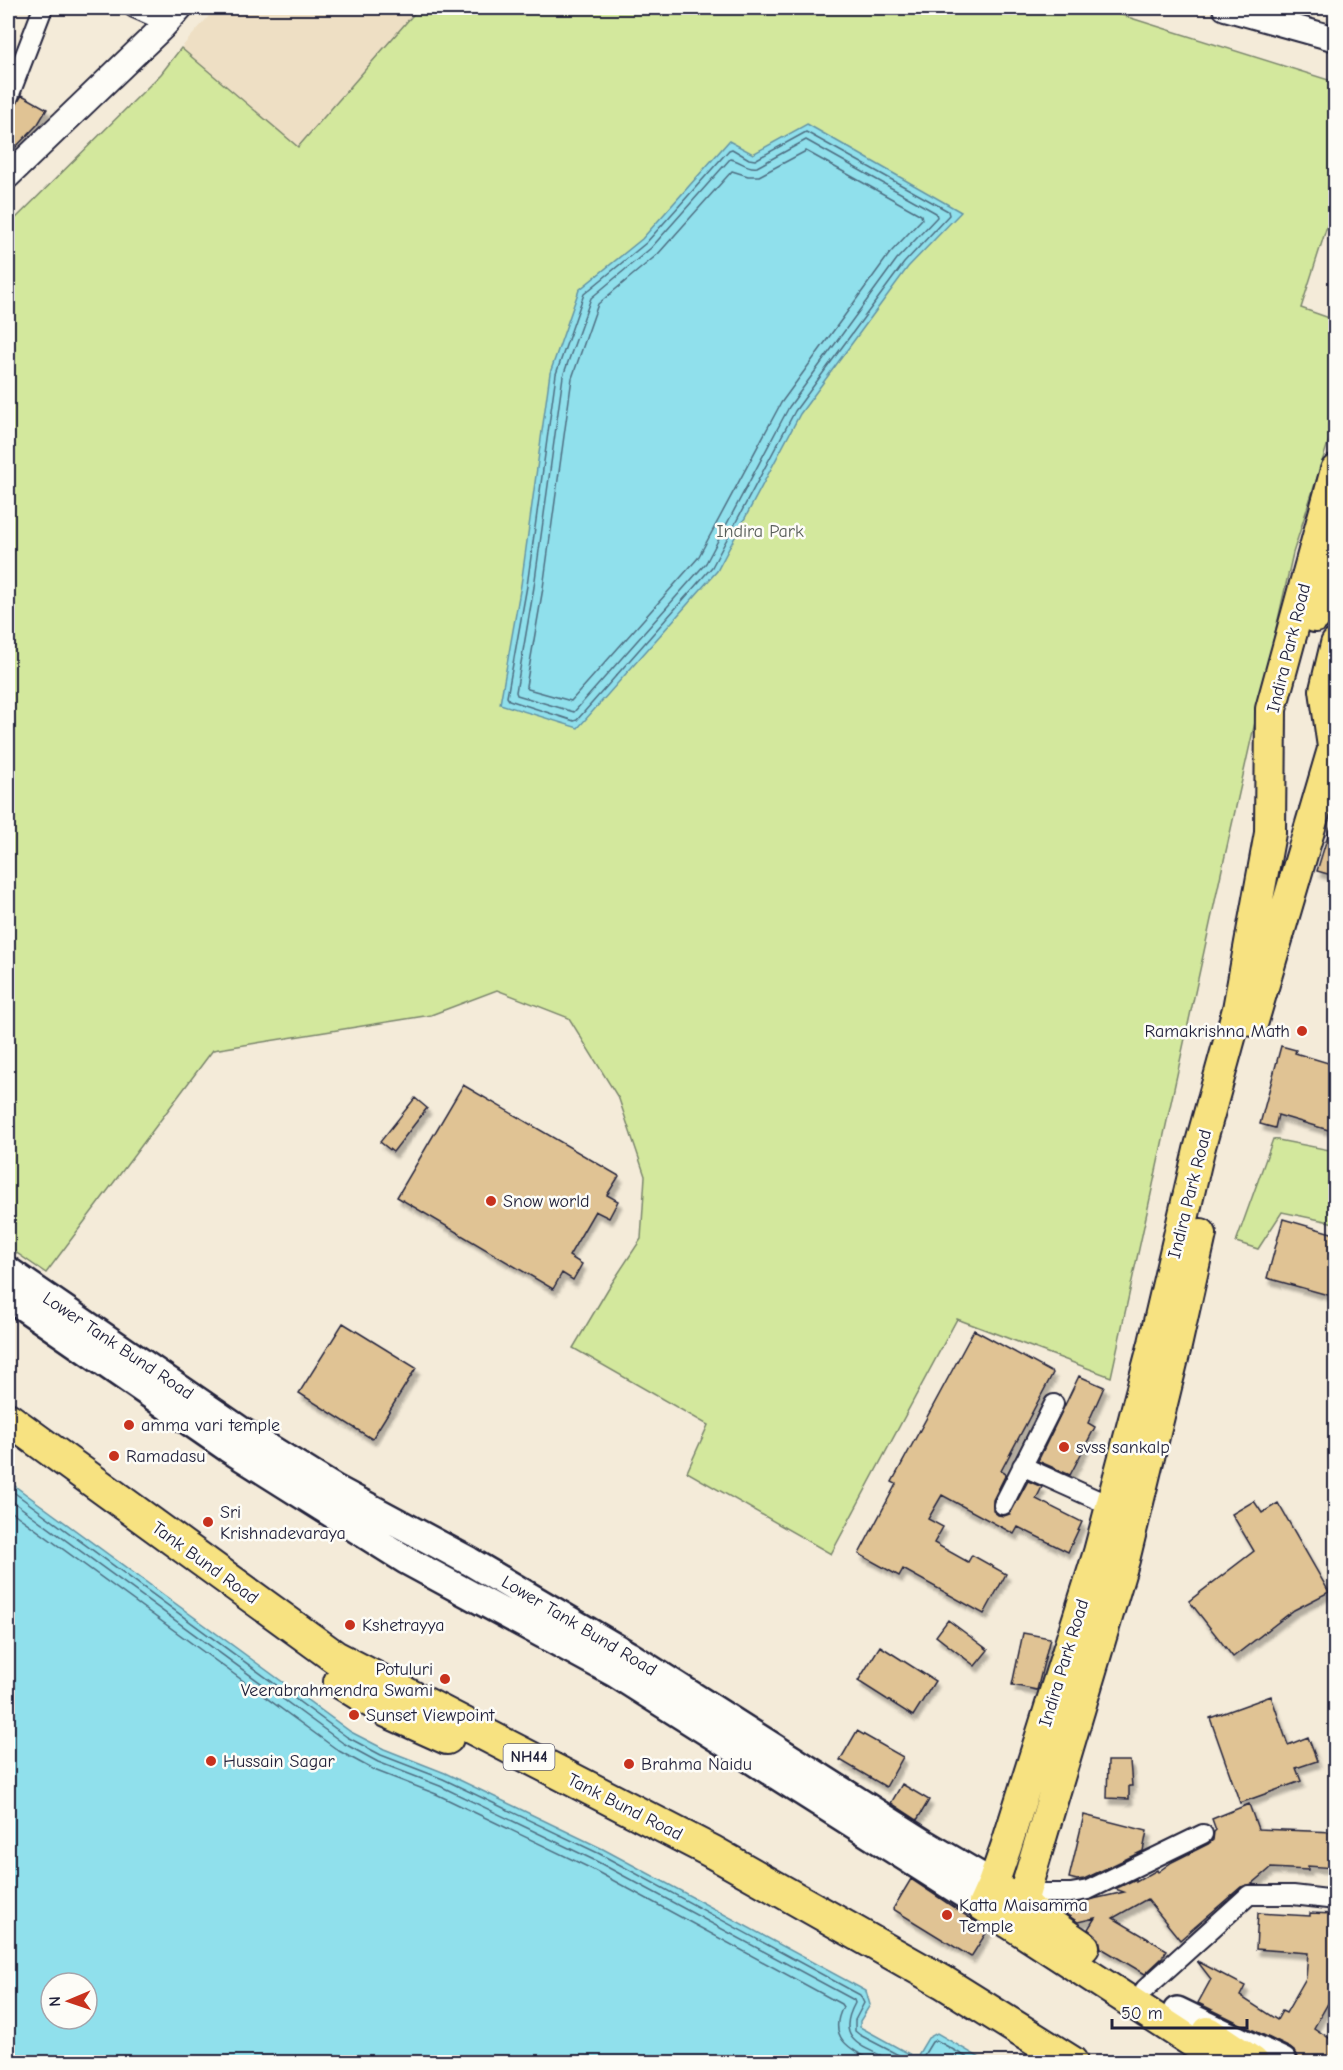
<svg xmlns="http://www.w3.org/2000/svg" width="1343" height="2070" viewBox="0 0 1343 2070" font-family="'Comic Neue',sans-serif">
<style>
.built{fill:#eedfc4}
.green{fill:#d3e89d;stroke:#7a856c;stroke-width:1.5}
.water{fill:#90e0ec;stroke:#6494a5;stroke-width:1.5;fill-rule:evenodd}
.lines{fill:none;stroke-linecap:round;stroke-linejoin:round}
.shore{stroke:#4e6e82;stroke-width:1.5}
.building{fill:#e0c394;stroke:#22223b;stroke-width:1.5;filter:url(#shadow)}
.minor-casing{stroke:#22223b;stroke-width:22}
.tertiary-casing{stroke:#22223b;stroke-width:28}
.secondary-casing{stroke:#22223b;stroke-width:32}
.primary-casing{stroke:#22223b;stroke-width:34}
.trunk-casing{stroke:#22223b;stroke-width:36}
.minor{stroke:#fdfcf7;stroke-width:18}
.tertiary{stroke:#fdfcf7;stroke-width:24}
.secondary{stroke:#fdfcf7;stroke-width:27}
.primary{stroke:#f7e281;stroke-width:30}
.trunk{stroke:#f7e281;stroke-width:32}
.poi-dot{fill:#c8321e;stroke:#fdfcf7;stroke-width:2}
.labels{text-anchor:middle;dominant-baseline:central;stroke-width:5;stroke-linejoin:round;paint-order:stroke}
.shield{fill:#fdfcf7;stroke:#646373;stroke-width:1.5}
.shield-label{font-size:16px;font-weight:bold;fill:#22223b}
.park-label{font-size:18px;fill:#575d58;stroke:#fdfcf7}
.street-label{font-size:18px;fill:#22223b;stroke:#fdfcf7}
.poi-label{font-size:18px;fill:#22223b;stroke:#fdfcf7;text-anchor:start}
</style>
<defs>
<filter id="shadow"><feDropShadow dx="3.5" dy="6" stdDeviation="1.5" flood-color="#0004"/></filter>
</defs>
<rect width="100%" height="100%" fill="#f4ebd9"/>
<filter id="ink" filterUnits="userSpaceOnUse"><feTurbulence type="fractalNoise" baseFrequency=".0167" numOctaves="2"/><feDisplacementMap in="SourceGraphic" scale="12" xChannelSelector="R" yChannelSelector="G"/><feConvolveMatrix kernelMatrix="1 2 1 2 8 2 1 2 1" color-interpolation-filters="sRGB"/></filter>
<g filter="url(#ink)">
<path class="built" d="M216 8H416L418 9 298 147 181 48Z"/>
<path class="green" d="M416 8H1099L1335 82V201L1301 308 1335 320V421L1293 553 1222 869 1111 1377 957 1319 831 1554 687 1472 708 1425 573 1348 608 1289 641 1239 645 1176 619 1099 569 1018 497 990 431 1015 213 1050 46 1273 8 1247V226L161 74 181 48 298 147 418 9Z
M1273 1139 1335 1151V1223L1282 1212 1258 1249 1236 1242Z"/>
<path class="water" d="M807 124 961 212 908 267 800 414 717 571 578 728 500 704 521 585 550 373 579 290 642 239 729 141 753 154Z
M8 1481 351 1732 384 1749 445 1773 603 1849 866 1991 870 2005 860 2021V2027L911 2055H918L928 2038 937 2033 987 2062H8ZM51 1983H87V2019H51Z"/>
<g class="lines">
<path class="shore" d="M806 132 948 211 949 215 904 263 795 411 712 567 577 720 574 721 509 700 507 697 527 586 556 374 584 294 646 243 729 150 732 149 749 159 755 160Z
M806 140 936 213 937 217 897 259 789 407 706 563 574 712 517 695 516 692 534 587 563 376 591 298 651 248 730 159C740 160 746 169 757 167Z
M806 151 921 215 922 219 890 253 781 403 698 558 571 701 528 689 526 686 543 588 572 378 598 304 658 254 732 171 748 176H759Z
M8 1488 347 1737 381 1755 443 1779 600 1854 860 1995 864 2003 855 2020V2031L860 2035 908 2060 915 2062 921 2060 932 2042 936 2040 975 2062
M8 1498 343 1743 378 1762 440 1786 596 1861 854 2000 855 2003C833 2043 866 2047 895 2062
M8 1509 339 1751 374 1770 436 1794 592 1869 841 2004 843 2007C826 2039 852 2050 876 2062"/>
</g>
<path class="building" d="M22 95 47 109 38 124 8 155V111L15 107Z
M1332 822 1335 823V876L1317 871Z
M1281 1046 1296 1050 1295 1053 1335 1065V1132L1278 1115 1275 1128 1260 1124Z
M463 1085 619 1176 607 1195 618 1201 609 1218 595 1211 569 1256 582 1264 573 1280 562 1273 553 1289 397 1197Z
M415 1098 427 1108 393 1152 380 1142Z
M1283 1219 1335 1234V1297L1267 1278Z
M343 1323 416 1368 372 1439 299 1393Z
M974 1330 1053 1373 1001 1471 1006 1474 993 1500V1511L998 1515 1004 1516 1010 1514 1028 1481 1042 1487 1036 1499 1082 1522 1068 1552 1018 1527 1014 1534 942 1495 928 1519 943 1527 934 1543 968 1562 972 1555 1006 1574 984 1614 903 1569 899 1576 859 1554 896 1484 892 1482Z
M1079 1376 1104 1387 1088 1423 1095 1427 1070 1475 1038 1461Z
M1254 1501 1262 1513 1278 1503 1329 1592 1294 1610 1233 1657 1189 1601 1254 1551 1232 1514Z
M948 1620 988 1650 975 1666 936 1636Z
M1023 1633 1050 1638 1037 1690 1012 1685Z
M880 1646 935 1681 913 1716 858 1681Z
M1271 1696 1288 1745 1308 1737 1317 1761 1296 1768 1301 1781 1240 1803 1210 1718Z
M857 1731 903 1757 886 1787 840 1760Z
M1108 1761H1130L1132 1786H1129V1799L1107 1798Z
M902 1784 929 1800 917 1820 891 1803Z
M1249 1804 1258 1829 1335 1832V1868L1308 1866V1870L1271 1868 1252 1884 1241 1887 1180 1940 1147 1899 1113 1918 1167 1950 1161 1959 1145 1974 1101 1948 1099 1939 1088 1929 1095 1918 1078 1922 1063 1912 1062 1906 1124 1892 1115 1889 1136 1879V1882L1157 1870 1158 1872 1172 1862 1208 1844 1213 1840 1214 1832 1216 1830 1212 1819Z
M1084 1815 1147 1831 1143 1851 1084 1879 1077 1880 1069 1878Z
M911 1879 988 1930 971 1957 893 1909Z
M1258 1913 1310 1916V1913L1335 1914V1991L1314 2028 1335 2042V2062H1313L1304 2057 1300 2062 1296 2053 1290 2048 1198 2003 1211 1979 1197 1961 1245 1986 1240 1996 1277 2020 1282 2011 1286 2013 1306 1978 1308 1953 1256 1949Z"/>
<g class="lines">
<defs>
<path id="minor" d="M134 8 152 16
M8 99 43 8
M1022 1466 1111 1506
M1003 1505 1054 1404
M1024 1893H1071L1088 1890 1203 1834
M1145 1989 1249 1895H1293L1336 1900"/>
<path id="tertiary" d="M1225 8 1336 39
M8 176 163 27 180 8"/>
<path id="secondary" d="M8 1271 241 1431 335 1489 469 1561 628 1655 925 1844 993 1884
M8 1296 228 1448 406 1560 615 1673 983 1906
M1177 2011 1283 2062"/>
<path id="primary" d="M1315 617 1336 554
M1333 747 1325 690 1336 644
M1253 1021 1336 739
M1005 1893 1084 1947
M1009 1923 1021 1905 1124 1560 1176 1346 1201 1234
M1208 2032 1253 2062
M1223 2062 983 1906 993 1884 1006 1847 1099 1552 1154 1343 1199 1150 1238 1009 1270 833 1271 709 1336 470"/>
<path id="trunk" d="M8 1419 335 1657 711 1851 943 1982 1071 2062
M340 1682 387 1711 447 1738"/>
</defs>
<use href="#minor" class="minor-casing"/>
<use href="#tertiary" class="tertiary-casing"/>
<use href="#secondary" class="secondary-casing"/>
<use href="#primary" class="primary-casing"/>
<use href="#trunk" class="trunk-casing"/>
<use href="#minor" class="minor"/>
<use href="#tertiary" class="tertiary"/>
<use href="#secondary" class="secondary"/>
<use href="#primary" class="primary"/>
<use href="#trunk" class="trunk"/>
</g>
</g>
<g class="poi-dot">
<circle cx="1302" cy="1031" r="6"/>
<circle cx="491" cy="1201" r="6"/>
<circle cx="129" cy="1425" r="6"/>
<circle cx="1064" cy="1447" r="6"/>
<circle cx="114" cy="1456" r="6"/>
<circle cx="208" cy="1522" r="6"/>
<circle cx="350" cy="1625" r="6"/>
<circle cx="445" cy="1679" r="6"/>
<circle cx="354" cy="1715" r="6"/>
<circle cx="211" cy="1761" r="6"/>
<circle cx="629" cy="1764" r="6"/>
<circle cx="947" cy="1915" r="6"/>
</g>
<g class="labels">
<rect class="shield" x="503.5" y="1744" width="51" height="26" rx="4.5"/>
<g class="shield-label">
<text x="529" y="1757">NH44</text>
</g>
<g class="park-label">
<text x="760" y="531">Indira Park</text>
</g>
<g class="street-label">
<text transform="translate(1289 648) rotate(-76)">Indira Park Road</text>
<text transform="translate(1190 1194) rotate(-76)">Indira Park Road</text>
<text transform="translate(118 1346) rotate(34)">Lower Tank Bund Road</text>
<text transform="translate(205 1563) rotate(36)">Tank Bund Road</text>
<text transform="translate(579 1626) rotate(31)">Lower Tank Bund Road</text>
<text transform="translate(1064 1663) rotate(-73)">Indira Park Road</text>
<text transform="translate(625 1807) rotate(27)">Tank Bund Road</text>
</g>
<g class="poi-label">
<text x="1290" y="1031" text-anchor="end">Ramakrishna Math</text>
<text x="503" y="1201">Snow world</text>
<text x="141" y="1425">amma vari temple</text>
<text x="1076" y="1447">svss sankalp</text>
<text x="126" y="1456">Ramadasu</text>
<text x="220" y="1512">Sri<tspan x="220" dy="21">Krishnadevaraya</tspan></text>
<text x="362" y="1625">Kshetrayya</text>
<text x="433" y="1669" text-anchor="end">Potuluri<tspan x="433" dy="21">Veerabrahmendra Swami</tspan></text>
<text x="366" y="1715">Sunset Viewpoint</text>
<text x="223" y="1761">Hussain Sagar</text>
<text x="641" y="1764">Brahma Naidu</text>
<text x="959" y="1905">Katta Maisamma<tspan x="959" dy="21">Temple</tspan></text>
</g>
</g>
<rect width="1343" height="2070" fill="none" stroke="#fdfcf7" stroke-width="30"/>
<rect x="15" y="15" width="1313" height="2040" fill="none" stroke="#22223b" stroke-width="2" filter="url(#ink)"/>
<g transform="translate(69 2001) rotate(268)"><circle r="28" fill="#fdfcf7" stroke="#a5a5ac" stroke-width="1.5"/>
<path d="M0-4.5L10 22L0 15L-10 22Z" fill="#c8321e"/>
<text y="-9" font-size="16" font-weight="bold" text-anchor="middle" fill="#22223b">N</text>
</g>
<path d="M1112 2019v9h135v-9" fill="none" stroke="#22223b" stroke-width="3"/>
<text x="1121" y="2019" font-size="18" fill="#22223b" stroke="#fdfcf7" stroke-width="4.5" paint-order="stroke">50 m</text>
</svg>
